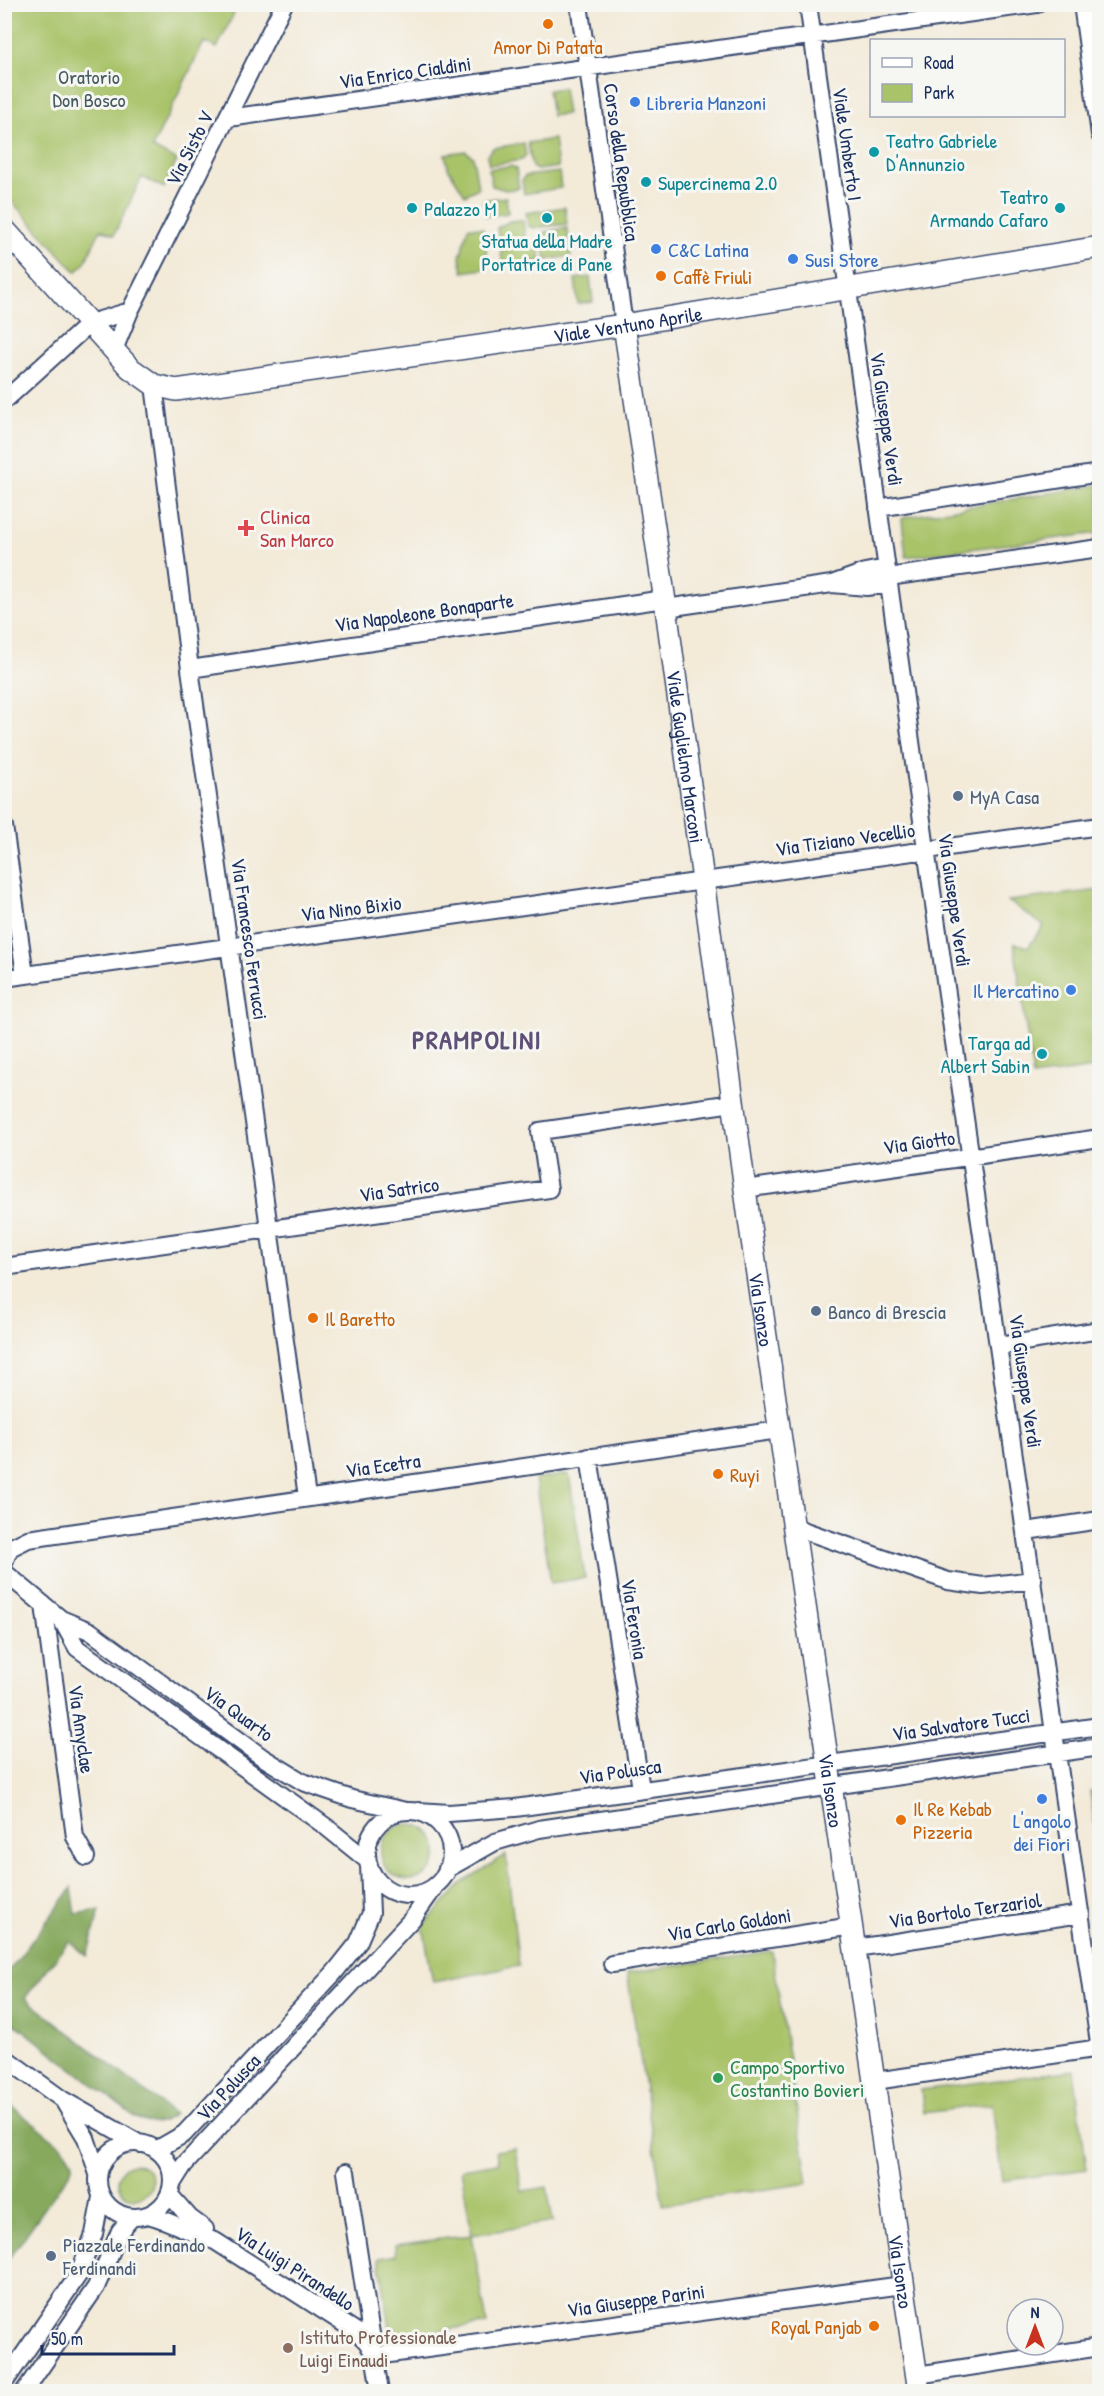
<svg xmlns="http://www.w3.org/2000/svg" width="1104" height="2396" viewBox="0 0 1104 2396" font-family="'Patrick Hand',sans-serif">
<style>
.green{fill:#a9c369;stroke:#627964;stroke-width:1.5}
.forest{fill:#86a95d;stroke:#506c5e;stroke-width:1.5}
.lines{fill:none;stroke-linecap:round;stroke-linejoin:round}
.minor-casing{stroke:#3b4b70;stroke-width:20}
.major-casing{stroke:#3b4b70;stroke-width:24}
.minor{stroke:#fff;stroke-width:16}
.major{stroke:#fff;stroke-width:21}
.food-dot{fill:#e8710a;stroke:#f6f6f2;stroke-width:2}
.shop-dot{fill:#3f7fe0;stroke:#f6f6f2;stroke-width:2}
.culture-dot{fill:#0f9aa8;stroke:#f6f6f2;stroke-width:2}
.health-dot{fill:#e0444e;stroke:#f6f6f2;stroke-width:2}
.service-dot{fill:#5c6f8a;stroke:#f6f6f2;stroke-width:2}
.leisure-dot{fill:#2e9e5b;stroke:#f6f6f2;stroke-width:2}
.education-dot{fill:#8d6e63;stroke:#f6f6f2;stroke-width:2}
.labels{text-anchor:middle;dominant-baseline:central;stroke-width:6;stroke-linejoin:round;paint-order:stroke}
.food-label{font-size:20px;fill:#c56008;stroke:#f6f6f2;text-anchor:start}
.street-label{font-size:20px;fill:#1b2f5e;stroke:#f6f6f2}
.park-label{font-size:20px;fill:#465b61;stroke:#f6f6f2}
.shop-label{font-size:20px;fill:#366cbe;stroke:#f6f6f2;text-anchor:start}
.culture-label{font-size:20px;fill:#0d838f;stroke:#f6f6f2;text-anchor:start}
.health-label{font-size:20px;fill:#be3a42;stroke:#f6f6f2;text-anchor:start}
.service-label{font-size:20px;fill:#4e5e75;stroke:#f6f6f2;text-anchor:start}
.leisure-label{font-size:20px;fill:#27864d;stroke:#f6f6f2;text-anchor:start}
.education-label{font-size:20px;fill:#785e54;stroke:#f6f6f2;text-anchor:start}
.district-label{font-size:26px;font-weight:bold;letter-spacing:1.5px;fill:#605078;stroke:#f6f6f2}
</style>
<rect width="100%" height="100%" fill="#f6f6f2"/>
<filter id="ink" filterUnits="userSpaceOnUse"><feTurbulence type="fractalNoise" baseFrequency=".0167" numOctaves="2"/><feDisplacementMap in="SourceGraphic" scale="12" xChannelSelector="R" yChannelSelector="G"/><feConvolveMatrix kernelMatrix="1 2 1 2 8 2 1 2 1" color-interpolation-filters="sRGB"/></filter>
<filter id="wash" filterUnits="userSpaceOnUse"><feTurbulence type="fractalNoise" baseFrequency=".008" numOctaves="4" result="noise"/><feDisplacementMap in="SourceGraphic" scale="24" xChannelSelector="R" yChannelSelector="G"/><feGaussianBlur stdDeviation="1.35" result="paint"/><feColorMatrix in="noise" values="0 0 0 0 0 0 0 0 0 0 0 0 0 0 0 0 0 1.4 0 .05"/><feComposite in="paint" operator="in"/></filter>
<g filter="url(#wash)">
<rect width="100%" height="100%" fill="#f3ead8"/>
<path class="green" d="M4 5H238L217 48 204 42 152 148 177 160 164 188 142 177 114 235 101 229 84 264 76 272 5 194Z
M563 88 567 114 552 116 548 90Z
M554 139 558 167 537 170 532 167 528 143Z
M524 143 526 156 522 160 489 165 487 155 493 148Z
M466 151 473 157 478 188 465 195 448 168 445 154Z
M511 166 516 169 519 188 506 190 492 186 489 169Z
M559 172 561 188 524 194 522 180 525 176Z
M506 197 508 213 486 216 483 200Z
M565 207 567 224 533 228 528 226 526 213Z
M523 220 525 237 522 242 500 245 497 228 510 221Z
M468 227 483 228 488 262 483 269 463 272 460 257Z
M567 228 571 256 546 260 542 236 545 232Z
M535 245 539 248 541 261 509 265 502 260 501 250Z
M590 277 593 302 578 304 575 279Z
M1099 485V533L906 557 902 519 906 517Z
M1099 890V1067L1033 1077 1014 943 1028 947 1044 926 1008 901Z
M569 1474 585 1578 551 1583 535 1479Z
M1099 1790 1100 1847H1098L1090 1791Z
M381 1852a28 28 0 1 1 56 0a28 28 0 1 1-56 0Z
M506 1855 519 1966 433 1982 423 1926 463 1882Z
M772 1951 808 2183 663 2205 627 1973Z
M1074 2070 1087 2169 1002 2181 992 2104 924 2113 921 2090Z
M515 2148 522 2191 547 2187 553 2222 472 2235 487 2324 408 2335 390 2328 379 2258 396 2255 395 2245 472 2235 461 2169 498 2163 496 2151Z
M118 2181a17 17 0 1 1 34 0a17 17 0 1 1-34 0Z"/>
<path class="forest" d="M72 1888 76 1914 100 1910 87 1956 69 1941 25 1998 174 2114C161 2125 152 2125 136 2118L5 2016V1976Z
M5 2101 63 2147 73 2163 71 2171 5 2265Z"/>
</g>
<g filter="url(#ink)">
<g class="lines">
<defs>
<path id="minor" d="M579 4 624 325
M808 4 926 849 1100 2050
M1082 4 1100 135
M229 118 1037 4
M114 350 130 311 284 4
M154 385 190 669 307 1497
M4 401 90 323 130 311
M878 508 1100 473
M886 568 865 572 832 584 867 587 889 584
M888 577 1100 548
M666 608 832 584
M190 669 664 599
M4 826 25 975
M4 978 1100 826
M745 1189 1100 1138
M4 1267 549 1189 540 1131 733 1103
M999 1346 1100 1330
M589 1457 641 1789
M794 1527 948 1581 983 1586 1033 1580
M1026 1531 1100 1520
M4 1562 10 1548 28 1539 779 1430
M4 1572 61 1619 90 1631 262 1757 303 1782 352 1799 406 1811
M44 1605 75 1837 86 1857
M61 1619 77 1648 325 1826 367 1860
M418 1811 449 1813 515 1808 1100 1726
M367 1853a42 42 0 1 1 84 0a42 42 0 1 1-84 0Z
M447 1869 495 1842 539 1829 1100 1747
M856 1948 1081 1914
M612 1964 852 1926
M4 2057 63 2100 140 2144
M875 2081 1100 2048
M63 2100 86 2138 98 2174
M98 2180a37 37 0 1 1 74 0a37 37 0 1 1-74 0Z
M156 2150 184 2134 334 1973 358 1943 371 1913 369 1865
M346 2172 380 2392
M172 2184 184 2165 413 1918 436 1885
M169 2194 190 2218 205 2229
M148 2215C172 2221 192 2234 215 2241L357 2332 367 2342 375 2356
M375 2356 903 2285
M917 2375 1100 2347
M4 2383 79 2274 94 2234 101 2197
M24 2392 96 2287 120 2231 132 2217"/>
<g id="major">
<path id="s1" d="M4 229 130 368 154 385 176 390 624 325 1100 247"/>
<path id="s2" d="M624 325 666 608 750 1226 919 2392"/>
</g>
</defs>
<use href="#minor" class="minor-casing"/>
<use href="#major" class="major-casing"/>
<use href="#minor" class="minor"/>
<use href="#major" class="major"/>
</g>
</g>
<g class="food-dot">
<circle cx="548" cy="24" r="6"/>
<circle cx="661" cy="276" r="6"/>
<circle cx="313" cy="1318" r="6"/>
<circle cx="718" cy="1474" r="6"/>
<circle cx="901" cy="1820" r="6"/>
<circle cx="874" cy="2326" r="6"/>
</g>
<g class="shop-dot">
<circle cx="635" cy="102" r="6"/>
<circle cx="656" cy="249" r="6"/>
<circle cx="793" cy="259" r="6"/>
<circle cx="1071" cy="990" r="6"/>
<circle cx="1042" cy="1799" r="6"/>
</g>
<g class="culture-dot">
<circle cx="874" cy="152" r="6"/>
<circle cx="646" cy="182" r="6"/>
<circle cx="412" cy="208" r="6"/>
<circle cx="1060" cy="208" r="6"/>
<circle cx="547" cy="218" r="6"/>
<circle cx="1042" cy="1054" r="6"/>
</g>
<path class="health-dot" d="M243 519h6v6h6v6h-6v6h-6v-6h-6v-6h6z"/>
<g class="service-dot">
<circle cx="958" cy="796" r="6"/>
<circle cx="816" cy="1311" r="6"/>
<circle cx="51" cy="2256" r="6"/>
</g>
<circle class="leisure-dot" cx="718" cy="2078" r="6"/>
<circle class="education-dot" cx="288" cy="2348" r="6"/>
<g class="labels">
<g class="food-label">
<text x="548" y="46" text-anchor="middle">Amor Di Patata</text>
<text x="673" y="276">Caffè Friuli</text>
<text x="325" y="1318">Il Baretto</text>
<text x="730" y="1474">Ruyi</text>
<text x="913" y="1808">Il Re Kebab<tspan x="913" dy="23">Pizzeria</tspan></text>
<text x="862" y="2326" text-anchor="end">Royal Panjab</text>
</g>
<g class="street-label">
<text transform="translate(405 72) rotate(-8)">Via Enrico Cialdini</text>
<text transform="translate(848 144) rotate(82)">Viale Umberto I</text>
<text transform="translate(189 148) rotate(-63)">Via Sisto V</text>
<text transform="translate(622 162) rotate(82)">Corso della Repubblica</text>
<text stroke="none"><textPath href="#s1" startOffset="696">Viale Ventuno Aprile</textPath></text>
<text transform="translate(887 419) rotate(82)">Via Giuseppe Verdi</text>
<text transform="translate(424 612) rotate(-8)">Via Napoleone Bonaparte</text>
<text stroke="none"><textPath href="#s2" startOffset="436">Viale Guglielmo Marconi</textPath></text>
<text transform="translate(845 839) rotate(-8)">Via Tiziano Vecellio</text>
<text transform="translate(955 900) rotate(82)">Via Giuseppe Verdi</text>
<text transform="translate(351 908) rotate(-7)">Via Nino Bixio</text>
<text transform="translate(250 939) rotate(82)">Via Francesco Ferrucci</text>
<text transform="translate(919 1142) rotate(-8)">Via Giotto</text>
<text transform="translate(399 1189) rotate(-8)">Via Satrico</text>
<text stroke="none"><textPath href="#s2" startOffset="994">Via Isonzo</textPath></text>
<text transform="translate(1026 1381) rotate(82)">Via Giuseppe Verdi</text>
<text transform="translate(383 1465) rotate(-8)">Via Ecetra</text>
<text transform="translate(635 1619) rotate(81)">Via Feronia</text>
<text transform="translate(239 1713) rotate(36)">Via Quarto</text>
<text transform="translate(961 1724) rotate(-8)">Via Salvatore Tucci</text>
<text transform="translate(82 1729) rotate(82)">Via Amyclae</text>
<text transform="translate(620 1771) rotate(-8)">Via Polusca</text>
<text stroke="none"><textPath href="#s2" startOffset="1480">Via Isonzo</textPath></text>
<text transform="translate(965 1910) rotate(-8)">Via Bortolo Terzariol</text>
<text transform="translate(729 1924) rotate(-9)">Via Carlo Goldoni</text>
<text transform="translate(228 2087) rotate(-47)">Via Polusca</text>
<text transform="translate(295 2268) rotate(33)">Via Luigi Pirandello</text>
<text stroke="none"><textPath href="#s2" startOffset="1966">Via Isonzo</textPath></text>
<text transform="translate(636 2300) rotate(-8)">Via Giuseppe Parini</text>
</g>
<g class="park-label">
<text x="89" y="76">Oratorio<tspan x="89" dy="23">Don Bosco</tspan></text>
</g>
<g class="shop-label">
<text x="647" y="102">Libreria Manzoni</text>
<text x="668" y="249">C&amp;C Latina</text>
<text x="805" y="259">Susi Store</text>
<text x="1059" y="990" text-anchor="end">Il Mercatino</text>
<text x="1042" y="1820" text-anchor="middle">L'angolo<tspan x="1042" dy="23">dei Fiori</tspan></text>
</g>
<g class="culture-label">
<text x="886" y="140">Teatro Gabriele<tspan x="886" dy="23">D'Annunzio</tspan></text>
<text x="658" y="182">Supercinema 2.0</text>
<text x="1048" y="196" text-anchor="end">Teatro<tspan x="1048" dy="23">Armando Cafaro</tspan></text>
<text x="424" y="208">Palazzo M</text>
<text x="547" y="240" text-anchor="middle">Statua della Madre<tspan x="547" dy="23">Portatrice di Pane</tspan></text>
<text x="1030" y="1042" text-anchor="end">Targa ad<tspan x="1030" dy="23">Albert Sabin</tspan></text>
</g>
<g class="health-label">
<text x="260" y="516">Clinica<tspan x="260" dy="23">San Marco</tspan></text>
</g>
<g class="service-label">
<text x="970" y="796">MyA Casa</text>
<text x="828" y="1311">Banco di Brescia</text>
<text x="63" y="2244">Piazzale Ferdinando<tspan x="63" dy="23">Ferdinandi</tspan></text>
</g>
<g class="leisure-label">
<text x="730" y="2066">Campo Sportivo<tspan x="730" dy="23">Costantino Bovieri</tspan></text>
</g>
<g class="education-label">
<text x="300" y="2336">Istituto Professionale<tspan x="300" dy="23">Luigi Einaudi</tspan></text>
</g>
<g class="district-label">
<text x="477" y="1039">PRAMPOLINI</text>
</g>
</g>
<rect width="1104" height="2396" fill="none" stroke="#f6f6f2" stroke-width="24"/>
<rect x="870" y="39" width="195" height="78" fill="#f6f6f2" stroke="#9ea6b7" stroke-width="1.5"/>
<rect x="882" y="58" width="30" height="9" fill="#ffffff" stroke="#9ea6b7" stroke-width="1.5"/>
<text x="924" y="69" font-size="18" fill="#1b2f5e">Road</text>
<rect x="882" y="84" width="30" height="18" fill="#a9c369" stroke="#9ea6b7" stroke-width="1.5"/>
<text x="924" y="99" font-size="18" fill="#1b2f5e">Park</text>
<g transform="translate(1035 2327)"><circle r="28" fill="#f6f6f2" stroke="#9ea6b7" stroke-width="1.5"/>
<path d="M0-4.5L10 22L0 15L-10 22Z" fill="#c8321e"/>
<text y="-9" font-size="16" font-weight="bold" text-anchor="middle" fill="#1b2f5e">N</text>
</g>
<path d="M42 2345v9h132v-9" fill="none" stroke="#1b2f5e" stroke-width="3"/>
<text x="51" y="2345" font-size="18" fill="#1b2f5e" stroke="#f6f6f2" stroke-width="4.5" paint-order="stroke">50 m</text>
</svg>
